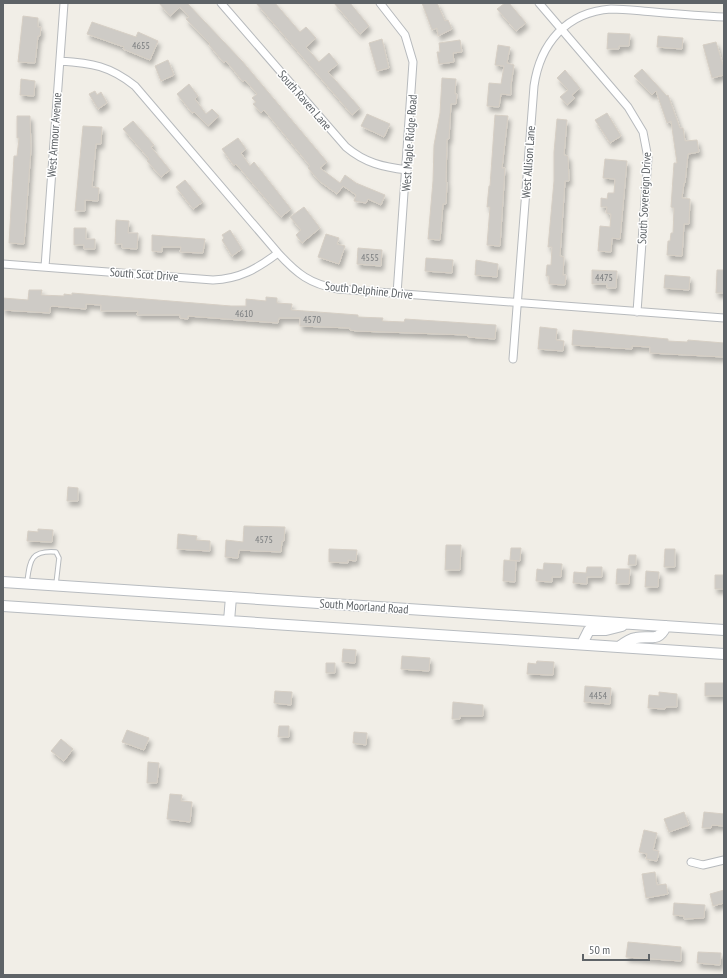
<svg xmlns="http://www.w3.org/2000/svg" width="727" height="978" viewBox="0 0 727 978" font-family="'PT Sans Narrow',sans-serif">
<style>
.building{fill:#cecbc6;stroke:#d6cfc5;filter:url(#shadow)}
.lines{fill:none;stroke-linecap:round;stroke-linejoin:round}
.service-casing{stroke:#b7babd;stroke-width:5.5}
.minor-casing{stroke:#b7babd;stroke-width:9}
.secondary-casing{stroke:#b8bcc0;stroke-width:12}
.service{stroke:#fff;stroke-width:3.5}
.minor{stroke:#fff;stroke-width:7}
.secondary{stroke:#fff;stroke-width:10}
.labels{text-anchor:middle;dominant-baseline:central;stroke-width:3;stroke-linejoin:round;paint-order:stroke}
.number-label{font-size:10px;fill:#7a7d7f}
.street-label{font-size:12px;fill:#5e6367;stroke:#fff}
</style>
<defs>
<filter id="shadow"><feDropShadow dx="2.5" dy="4.5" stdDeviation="2" flood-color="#0004"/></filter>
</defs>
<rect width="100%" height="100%" fill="#f1eee7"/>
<path class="building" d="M159 3H187L242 61 327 162 320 168 340 183 345 175 356 183 385 195 381 205 368 199 366 203 354 201 356 195 343 186 337 194 319 181 308 168 310 166 264 110 261 113 253 104 256 102 252 98 257 94 245 80 243 82 226 61 224 63 209 45 210 44 186 19 189 17 180 7 170 16Z
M256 3H275L300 32 306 27 316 38 306 47 319 62 329 53 338 64 328 72 360 108 352 115Z
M334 3H350L369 26 360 34Z
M422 3H437L445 21 448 20 452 29 438 36 437 28 432 30Z
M505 3H509L526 23 516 31 497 9Z
M23 16 38 18V27H41L40 36H38L35 63 18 62Z
M92 22 136 37 138 32 158 41 150 60 123 49 124 47 87 34Z
M608 33 630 34 629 46H619V49H607Z
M658 36 683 38 682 49 657 47Z
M382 39 389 68 377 71 369 43Z
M460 40 462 52 453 53 454 62 439 64 437 52H440L439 43Z
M716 42 724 68V75L712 78 703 45Z
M498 45 510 47 507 63 514 65 511 85V95L501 94 499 107 487 106 489 83 501 84 504 66 495 65Z
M168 60 174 75 161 81 155 66Z
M642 69 667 96 668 95 680 128H683L685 141 697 140 699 152 688 154 685 183H684L682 198 690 199 689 224H684L682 256 667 255 668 241H670L671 233H673L674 208 671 207 674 163H677L671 121 667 123 656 91 652 95 634 76Z
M565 70 580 88 572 95 575 98 567 105 560 97 568 90 557 78Z
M442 78 456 79 455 94H457L456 104H451L449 139H447L446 182H447L446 204H443L440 240 428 239 433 181 434 145 440 113Z
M21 79 35 81 34 96 20 95Z
M189 84 198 96 195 99 206 114 212 109 219 116 208 126 194 112 192 113 177 94Z
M95 91 97 95 101 92 107 103 98 109 89 94Z
M607 113 621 136 610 143 595 120Z
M367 114 390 124 384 137 361 126Z
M495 115 508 116 502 168H505L500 246 487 245 490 207H487L489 186H490Z
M17 116H30L31 149 24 244 9 243 14 156H17L19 138H17Z
M557 119 567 120 564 155 568 156 569 181H565L560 256 564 257 563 275H566L565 285 549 284V276H546L547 265H551L552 247H548L554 181V152Z
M133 121 154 145 151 147 170 170 161 177 147 161 149 159 123 129Z
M83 126 102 127 101 144H96L92 187 99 188 98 201 85 200V211H75Z
M238 138 246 149 241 153 250 166 254 162 291 209 281 217 236 164 234 166 222 149Z
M605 159 627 161 620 239 612 238 611 252 598 251 600 226 610 227 611 214 606 213 607 207H601V198L607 199 608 193H614L615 179 603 178Z
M185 180 203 202 193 209 176 187Z
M304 207 320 228 302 243 296 235 301 230 290 217Z
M116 220 129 221 128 233H138L137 249 122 248V244H115Z
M74 228H86V239H95V249H84V245H74Z
M230 230 242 249 232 256 222 240 224 238 222 235Z
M326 234 339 238 337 244 345 246 339 264 318 257Z
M152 235 205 239 203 253 180 252 181 247H162V252L152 251Z
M358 248 382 250 381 266 357 264Z
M426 258 453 260 452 273 425 271Z
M476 260 498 264 497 277 475 275Z
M592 270 617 271 616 288H607V284H592Z
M717 270H724V293H716Z
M665 275 690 277 689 290 664 288Z
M29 290H42L41 295 64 296V294L72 295V293L231 306H246V299L266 301V297L277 298V303L292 304 291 310 358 315V317L383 318 382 321 404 322 405 319 496 325 495 339 468 337V335L357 331 350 330V328L300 326V318H279L278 323 188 316V319L180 318V315H137L138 311H101V305L86 304V309L52 306 50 308V313L3 310V298L28 300Z
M540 327 557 329 556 340 564 341 563 351 538 349Z
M573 330 668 339V341L687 342 688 340 724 343V357L650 353V347L632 346V349L572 345Z
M68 487 78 488V501H67Z
M244 526 285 527 284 541H282L281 552 239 550 238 558 225 557 226 540 243 542Z
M38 529 53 530 52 542 27 541 28 531 38 532Z
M178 534 197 536 196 540 210 541V551L177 549Z
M446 545H461L460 570H445Z
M511 548H521L520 561 510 560Z
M329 549 357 550 356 561 348 560V563L329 562Z
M665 549H675V567H664Z
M629 555H636V565H628Z
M504 560 516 561 515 582 503 581Z
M544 563 562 564 561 577H552V582L536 581 537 569 543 570Z
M587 567H602V577H587V584L573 583 574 572 586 573Z
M617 569H630L629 584H616Z
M646 571 659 572 658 587H645Z
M715 575H724V589H715Z
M343 649 356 650 355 663 342 662Z
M402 656 430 658 429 671 401 669Z
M537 661 554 662 553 675 527 674 528 663 536 664Z
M326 663H335V673H326Z
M705 683H724L723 696H705Z
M585 686 611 688 610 704 584 702Z
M275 691 292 692 291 705 274 703Z
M659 692 677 694V707H666L665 709 648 708 649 695 659 696Z
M453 702 483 705V716H460V719H452Z
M279 726H289V737H278Z
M127 730 149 738 144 750 122 742Z
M354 732 367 733 366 745 353 743Z
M61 739 73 749 64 761 51 751Z
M148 762 159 763 157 783H147Z
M170 794 182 795 181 801 192 802 190 822 167 819Z
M684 812 689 825 669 832 664 819Z
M704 812 724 814V826L712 825 711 828H702Z
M644 830 657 833 653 850 659 851 657 861 646 859 647 854 639 852Z
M655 872 657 885 666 884 668 894 646 898 642 874Z
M724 890V903L713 906 710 894Z
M674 903 705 905 704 918 684 919V916L673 915Z
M628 942 681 947V961L626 957Z
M698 952 721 953 720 965 697 963Z"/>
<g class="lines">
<defs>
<path id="service" d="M27 582C30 561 30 550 56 552L59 558 56 584"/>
<path id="minor" d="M221 3 346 147C365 163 383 167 407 170
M380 3 405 35 413 62 397 294
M539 3 628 107 643 132 648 158 637 312
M60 61C92 63 110 66 135 86L278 253C297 274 310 284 338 289L724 318
M3 264 213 280C239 279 257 269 278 253
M45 267 64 3
M513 359 534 86C540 44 566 12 611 9 625 9 640 11 654 12 677 14 701 16 724 17
M691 862 703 865 724 860"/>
<path id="secondary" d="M3 582 724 630
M3 606 724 654
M229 621 231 597
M582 644 589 630H606L622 626
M619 647C624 643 629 639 636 638 651 635 658 643 666 626"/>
</defs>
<use href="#service" class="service-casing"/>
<use href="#minor" class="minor-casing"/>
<use href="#secondary" class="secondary-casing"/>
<use href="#service" class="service"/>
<use href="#minor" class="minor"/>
<use href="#secondary" class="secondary"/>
</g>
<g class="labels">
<g class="number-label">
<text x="141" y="45">4655</text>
<text x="370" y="257">4555</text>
<text x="604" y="277">4475</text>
<text x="244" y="313">4610</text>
<text x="312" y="319">4570</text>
<text x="264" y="539">4575</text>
<text x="598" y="695">4454</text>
</g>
<g class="street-label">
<text transform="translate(305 100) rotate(49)">South Raven Lane</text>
<text transform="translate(54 135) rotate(-86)">West Armour Avenue</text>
<text transform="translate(409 143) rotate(-86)">West Maple Ridge Road</text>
<text transform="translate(528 162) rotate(-86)">West Allison Lane</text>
<text transform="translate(644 198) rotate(-87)">South Sovereign Drive</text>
<text transform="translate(144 274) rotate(4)">South Scot Drive</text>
<text transform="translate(369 290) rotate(6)">South Delphine Drive</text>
<text transform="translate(364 606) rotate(4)">South Moorland Road</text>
</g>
</g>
<rect width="727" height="978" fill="none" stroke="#5e6367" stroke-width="8"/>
<path d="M583 954v6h66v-6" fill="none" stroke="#5e6367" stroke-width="2"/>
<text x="589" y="954" font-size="12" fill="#5e6367" stroke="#ffffff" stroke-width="3" paint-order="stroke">50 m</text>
</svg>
